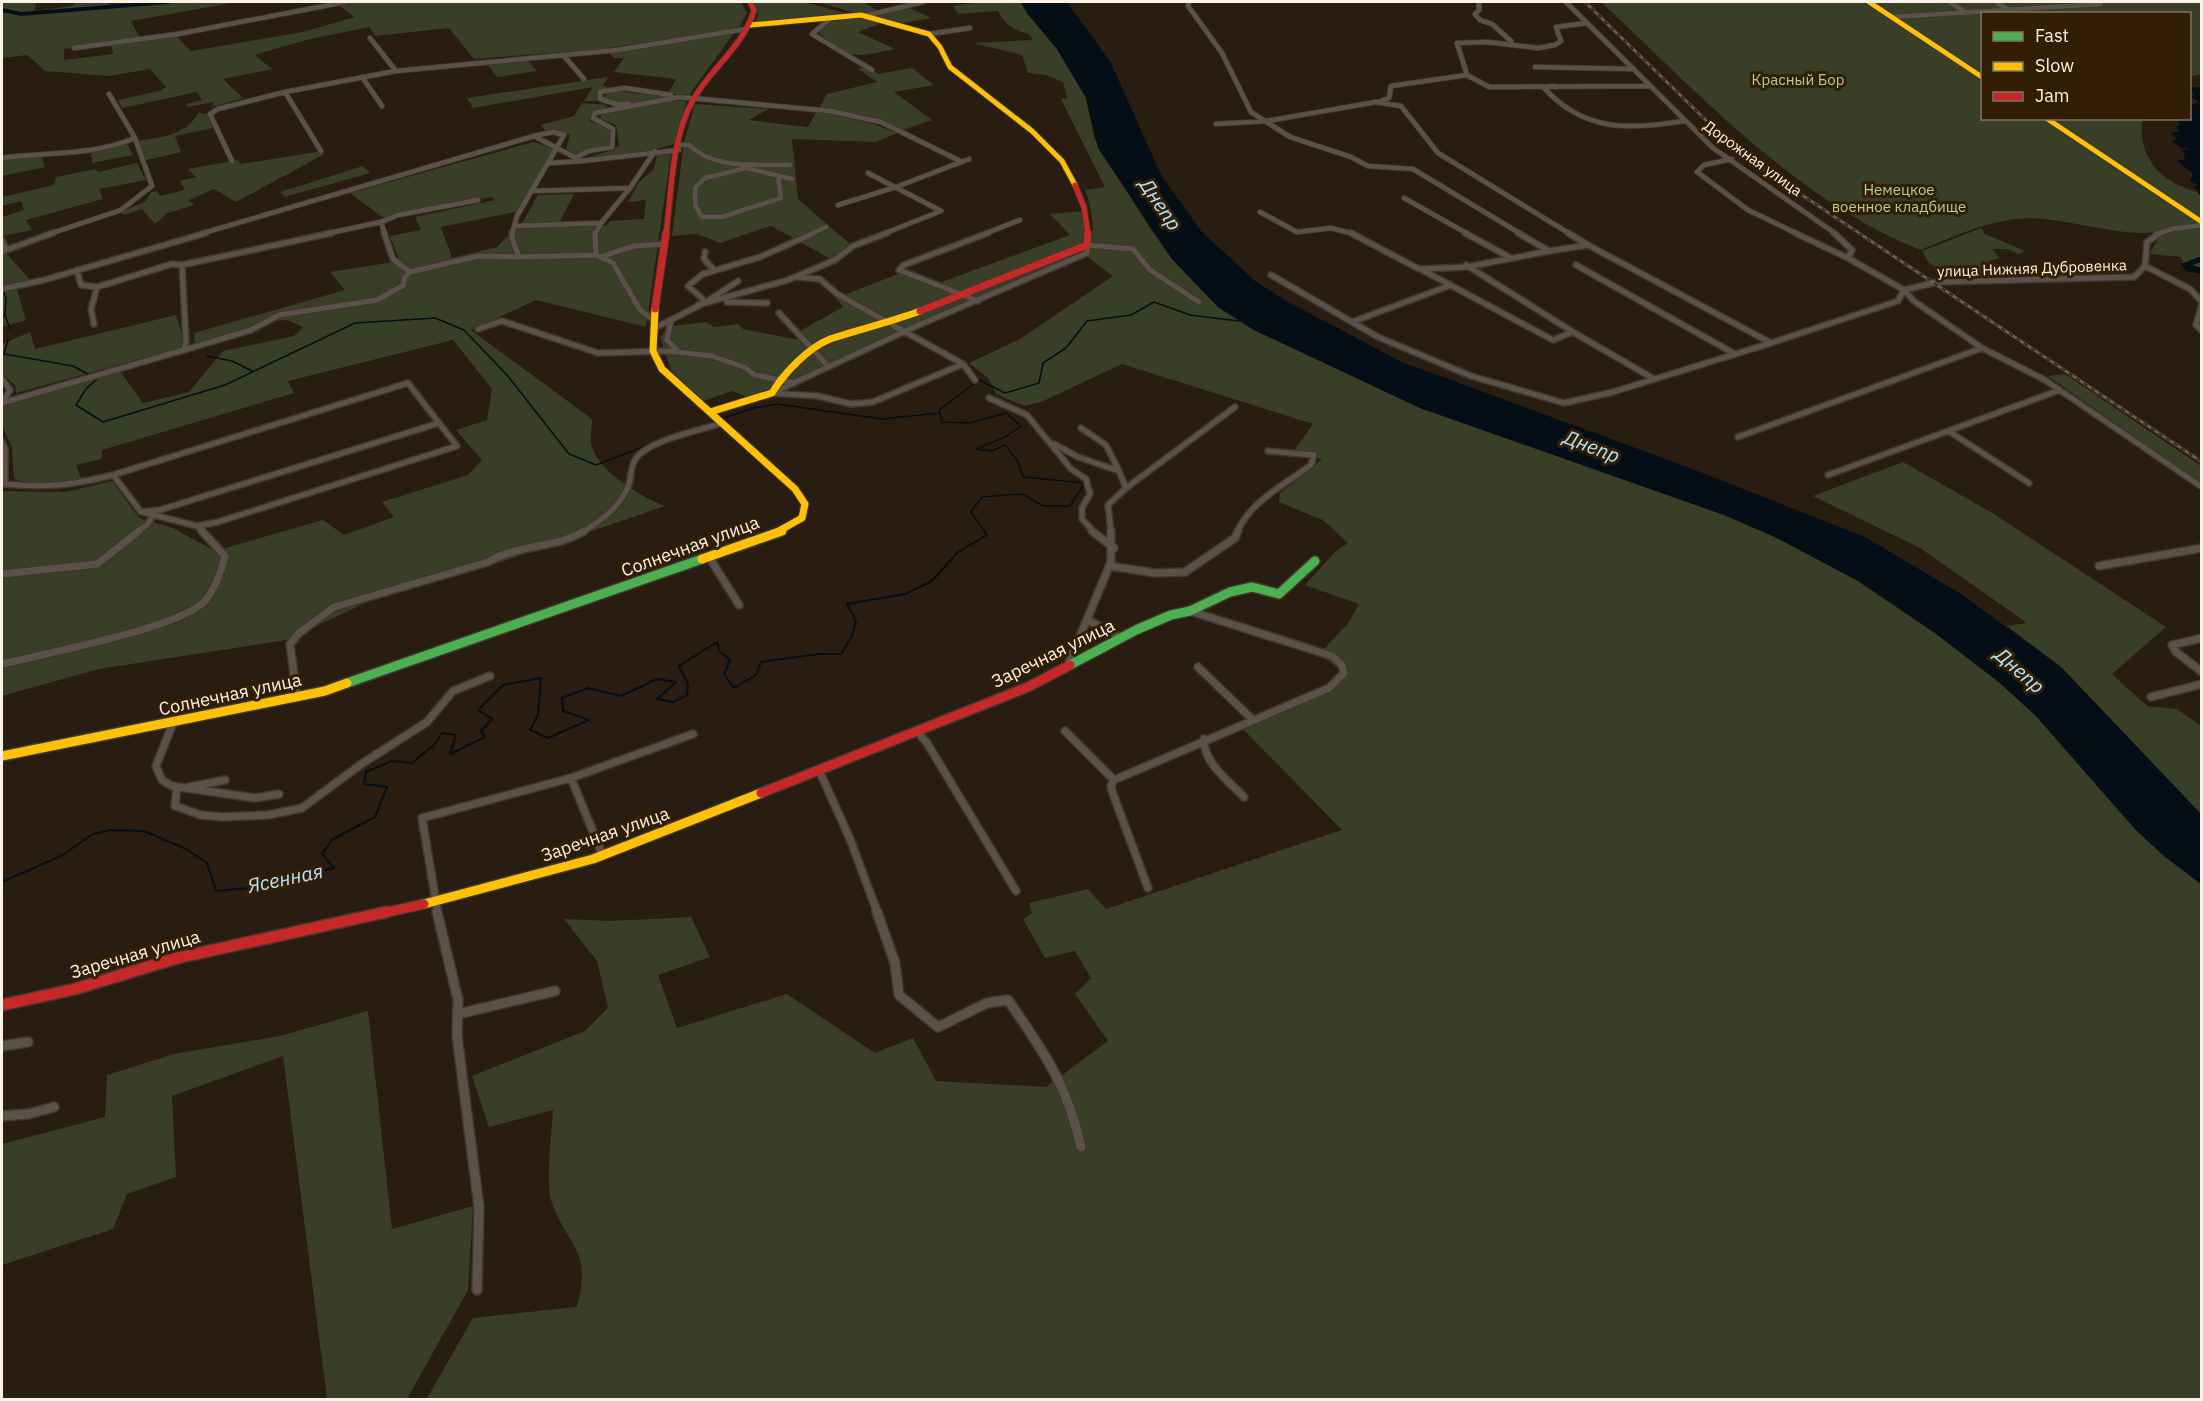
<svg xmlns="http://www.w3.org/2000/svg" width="2203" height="1401" viewBox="0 0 2203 1401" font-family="'IBM Plex Sans',sans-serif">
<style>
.green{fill:#383f26;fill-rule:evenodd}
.water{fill:#040e17}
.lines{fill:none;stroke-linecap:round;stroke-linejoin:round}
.stream-far1{stroke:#040e17;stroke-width:1.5}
.stream{stroke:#040e17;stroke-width:2}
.river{fill:#040e17;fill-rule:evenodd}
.street-far3-casing{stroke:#3f372f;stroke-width:6}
.street-far2-casing{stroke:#3f372f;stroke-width:8}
.street-far1-casing{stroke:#3f372f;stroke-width:10}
.street-casing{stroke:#3f372f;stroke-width:12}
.fast-casing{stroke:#3f372f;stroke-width:12}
.slow-far2-casing{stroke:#3f372f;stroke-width:7}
.slow-far1-casing{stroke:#3f372f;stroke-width:9}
.slow-casing{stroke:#3f372f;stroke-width:12}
.jam-far3-casing{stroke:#3f372f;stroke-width:7}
.jam-far2-casing{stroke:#3f372f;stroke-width:9}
.jam-far1-casing{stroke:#3f372f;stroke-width:12}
.jam-casing{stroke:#3f372f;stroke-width:14}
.street-far3{stroke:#5a5148;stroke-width:4.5}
.street-far2{stroke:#5a5148;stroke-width:5}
.street-far1{stroke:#5a5148;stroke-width:7}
.street{stroke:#5a5148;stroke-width:9}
.fast{stroke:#4caf50;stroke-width:9}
.slow-far2{stroke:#ffc107;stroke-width:5}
.slow-far1{stroke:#ffc107;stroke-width:7}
.slow{stroke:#ffc107;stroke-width:9}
.jam-far3{stroke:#c62828;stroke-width:5}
.jam-far2{stroke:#c62828;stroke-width:7}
.jam-far1{stroke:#c62828;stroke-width:9}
.jam{stroke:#c62828;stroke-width:11}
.rail-casing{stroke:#655e55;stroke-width:3}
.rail{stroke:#321e05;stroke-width:1.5;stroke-dasharray:4.5;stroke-linecap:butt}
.labels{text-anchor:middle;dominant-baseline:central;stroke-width:6;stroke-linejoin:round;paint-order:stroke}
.far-park-label{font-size:15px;fill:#b6cd96;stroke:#321e05}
.far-street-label{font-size:15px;fill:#fdf2e7;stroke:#321e05}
.street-label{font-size:18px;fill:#fdf2e7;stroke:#321e05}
.water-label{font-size:20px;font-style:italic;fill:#b2e5fe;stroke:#321e05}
</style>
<rect width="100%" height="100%" fill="#281d10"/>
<path class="green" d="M2 2H36L34 11 72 6 77 2H110L107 7 126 6 135 2H237L131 21 140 38 175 35 191 51 303 32 355 17 338 5 350 2H741L747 13 739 28 601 49 474 59 449 28 375 36 369 27 306 40 255 55 272 69 223 79 243 98 212 107 214 102 188 107 186 104 202 100 197 92 122 108 118 100 159 91 166 87 150 69 109 76 45 71 27 55 2 58ZM111 43 113 54 64 60V49Z
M753 2H810L807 3 849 14 754 24 758 14Z
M818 2H863L880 12 865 16Z
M979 2H1021L1027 13 1057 49 1086 98 1094 138 1149 227 1172 259 1218 307 1254 330 1420 408 1724 515 1775 537 1858 581 1935 633 2000 683 2036 716 2135 829 2164 856 2201 884V1399L426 1400 473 1318 577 1307C592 1247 570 1252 552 1203 545 1185 552 1131 553 1110L489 1127 472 1076 585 1031 608 1008 597 961 564 919 611 921 691 917 710 957 658 975 677 1028 787 994 875 1053 913 1038 936 1081 1046 1087 1108 1041 1075 994 1091 978 1075 951 1045 958 1023 919 1032 913 1029 903 1088 889 1106 909 1342 830 1238 724 1337 686 1345 674 1322 656 1323 650 1349 622 1359 604 1305 585 1336 551 1348 543 1323 520 1279 502 1280 493 1322 459 1293 452 1313 424 1122 364 1041 402 1024 406 996 394 988 378 969 363 1020 339 1113 276 1089 258C1095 233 1094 215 1085 190L1105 187 1061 99 1067 98 1063 82 1046 75 1028 73 1022 55 973 43 1033 40 1029 34C1015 31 1004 24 998 11L958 14 953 6Z
M1601 2H1863L1982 80V118L2041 119 2201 224C2181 224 2167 232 2148 233 2113 234 2078 222 2043 219 2000 214 1959 235 1920 250 1794 199 1699 93 1601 2Z
M1873 2H2201V74L2190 77V14H1982V73Z
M909 8 932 18 902 23 903 25 872 17Z
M861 17 882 23 858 32 895 49C855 57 850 61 818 32L833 21Z
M734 33 689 95 668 94 676 79 614 72 624 58H614L608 52Z
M526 58 537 71 497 77 485 61Z
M868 67 878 74 912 68 934 85 894 92 932 120 903 130 880 119 819 108 827 94 877 82 858 69Z
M608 77 603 86 609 87 599 96V101H584L593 87 473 108 467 98Z
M613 91 682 98 644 105 607 102 604 96Z
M687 100 674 144 644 152 583 159 612 150 619 145 616 125 601 119V115L667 101Z
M582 103 607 105 605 112 592 114 589 121 612 128V140L609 149 579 157 566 149 570 135 546 132 541 125 574 116Z
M695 104 769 109 748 120 808 127 817 111 874 124 897 133 876 142 792 139 798 199 850 244 833 260 771 226 720 243 697 234 672 236 684 142Z
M198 113 207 114 213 128 175 136 181 152 142 161 135 141C158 138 186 136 198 113Z
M2053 119H2142C2138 161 2162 183 2201 193V218Z
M533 142 559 150 520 211 441 227 452 258 497 247 514 229 607 225 609 221 644 219 646 200 628 202 639 182 654 169 657 155 671 153 646 327 536 300 471 330 592 419C592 427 590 436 591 443 594 469 643 498 665 506L498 563 374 599 286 640 99 669 2 696V491L66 492 112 481 139 518 173 528 215 551 323 520 344 535 394 517 382 502 468 475 482 460 456 430 487 420 492 389 453 340 288 381 294 393 102 450V459L76 465 82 481 40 485 14 479 12 447 2 425V406L120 371 143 403 189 392 223 351 294 336 303 327 287 320 274 321 195 346 194 333 345 290 330 272 400 261 390 236 421 230 415 217 495 200 491 197 385 219 350 193Z
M127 144 133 155 92 163 91 152Z
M322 151 323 155 236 202 214 189 189 200 194 205 168 213 155 224 142 209 125 215 120 212 145 202 151 192 157 191 160 196 185 190 180 181 196 177 188 169 238 160 241 164Z
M41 156 45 167 2 176V160Z
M137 163 146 180 99 189 103 199 26 220 32 230 2 236V217L24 210 21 201 2 206V197L54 185 56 177 96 169 98 172Z
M363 166 370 173 285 197 280 192Z
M574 194 558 225 520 227 538 195Z
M1083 211 1086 255 750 398 732 391 703 401 671 370 660 337 671 326 706 322 714 327 738 324 743 329 799 340 800 331 843 307 836 298 906 271 936 284 1070 235 1050 214Z
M2185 227H2201V273L2185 268 2181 257 2149 254 2160 236Z
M1981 228 1985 234 2025 251 2019 254 2007 249H1992L2000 258 1989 261 2026 279 1981 280 1968 274H1946L1929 263 1922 251Z
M6 253 32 282 2 287V255Z
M17 289 26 320 2 327V291Z
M176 315 183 337 180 348 16 393 15 385 2 374V344L30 332 35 349Z
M2065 374 2201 466V483L2048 376Z
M1903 462 1994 514 2166 627 2112 674 2147 706 2177 709 2201 726V814L2061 667 2007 626 2027 623 1920 548 1813 496Z
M368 1011 392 1229 473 1206 468 1290 407 1399H327L283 1056 172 1096 176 1177 127 1194 113 1229 2 1265V1144L105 1117 107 1075 174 1054 280 1036Z"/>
<path class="water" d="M1021 2H1067L1111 63 1161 175 1201 231 1255 281 1288 302 1402 362 1682 465 1865 537 1961 594 2061 667 2201 814V884L2164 856 2135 829 2036 716 2000 683 1935 633 1858 581 1775 537 1724 515 1420 408 1254 330 1218 307 1172 259 1098 148 1086 98 1057 49 1027 13Z
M2194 87 2201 88V190L2195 189 2194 186H2199L2190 181 2193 174 2177 161 2184 159 2185 153 2181 150 2191 148H2182L2172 142 2177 139 2171 133 2180 131 2176 127 2179 124 2177 119 2190 118V106L2197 107 2190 105 2200 102 2191 97 2194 94 2190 89Z"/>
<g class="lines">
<path class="stream-far1" d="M3 290 6 298 5 314
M2 316 5 315 10 329
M8 340 4 354 73 366 97 379 86 389 76 405 103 422 225 385 355 323 435 318 464 330 507 375 569 454 596 465 651 444
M207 356 232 361 252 371
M721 419 753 408 777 404 882 419 939 413
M985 532 971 512 982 497 1022 494 1043 506H1070L1085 483 1023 477 1017 460 1005 445 992 451 977 449 1005 437 1021 426 1006 413 970 423 942 422 939 410 979 380 1005 393 1039 383 1043 363 1066 348 1087 321 1131 315 1154 302 1190 315 1239 321"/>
<path class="stream" d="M2 882 61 856 93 834 111 830 144 831 186 849 207 863 216 891 261 887 334 868 322 854 333 839 375 817 387 787 364 784 366 772 392 761 412 763 434 745 442 733 456 735 450 754 485 737 481 731 492 719 478 710 503 685 541 678 538 715 530 730 548 738 589 720 563 711 562 698 588 688 621 696 657 679 676 682 657 699 673 702 687 695 688 684 679 666 717 642 719 651 730 660 724 674 734 688 756 675 761 662 819 654H841L852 636 856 621 847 604 905 594 932 581 958 552 987 535 984 531"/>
<path class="river" d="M147 2H172L168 4 21 16 2 12V8L21 12Z
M2202 189V195L2198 194V190Z
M2202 256V262L2192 265 2202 268V274L2186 271 2181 264Z"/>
<defs>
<path id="street-far3" d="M1189 2 1188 6 1222 53 1251 112 1290 137 1351 157 1368 166 1413 169 1521 234
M1479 2V10L1475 14 1480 20 1492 24 1511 41
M1566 2 1713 148 1836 234
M1949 2 1967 13
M1996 2 2009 10
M864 16 923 2
M1893 17 2101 4
M830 19 812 34 872 70
M929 34 970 28
M370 38 396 71 617 50 746 29
M74 48 178 34 345 2
M564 56 584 79
M1535 67 1634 69
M1467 75 1489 87 1650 86
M362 77 382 106
M1552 86 1545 89C1585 132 1630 130 1684 121
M285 92 321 151
M1381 101 1389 98 1391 86 1467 75 1457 43 1487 42 1538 48 1555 45 1561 41 1556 27 1587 23
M629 104H616L600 99V92L625 88 671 95
M1216 124 1267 121 1376 102 1401 106 1438 153 1570 234
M679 145H689C714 170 757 164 790 165
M577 157 588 151 612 147 613 129 593 118 595 113 679 97 830 111 881 122 962 162
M2 158C47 152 92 156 135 138L109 94
M1732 159 1704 165 1697 172 1748 210 1798 234
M232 161 210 114 218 109 285 92 396 71
M551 163 582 161
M746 168 705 178 695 188V205L702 217H722L781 198 778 176
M746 168 792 179
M868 173 941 211 883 234
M531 191 630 188 655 151
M1404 198 1468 234
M838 205 896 187 969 159
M1260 212 1297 232 1331 228 1354 234
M381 222 385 234
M515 226 601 223 630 188
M49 234 121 210 152 186 135 138
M200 234 534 136 582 161 679 150
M325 234 381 222 398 215 478 200
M512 234 517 216 564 135 553 132 534 136
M595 234 601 223
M811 234 826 227
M984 234 1020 220
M2156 234 2172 229 2202 225"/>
<path id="street-far2" d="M384 233 393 259 410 272 478 256 519 257 513 241 512 233
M1351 233 1419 269 1467 267 1549 251
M1465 233 1509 257
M1518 233 1549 251 1588 245 1771 343 1898 301 1904 290
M1568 233 1588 245
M1795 233 1848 258
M1834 233 1852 250 1848 258 1904 290 1914 301 1982 348 2045 380 2202 487
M2 240 6 250 2 252
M6 250 53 233
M705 252 704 259 714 270
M596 255 613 263 640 310 654 320
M519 257 596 255 595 233
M600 257 634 246 665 244
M182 265 332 233
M1466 265 1573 332
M1576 265 1735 354
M2145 266 2190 289 2202 302
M1424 271 1553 340 1573 332 1654 379
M1271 275 1378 337 1471 376 1564 403 1613 392 1771 343
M797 277 820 279 837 294 963 364 975 380
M2 289 44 280 206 233
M1904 290 1937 282 2134 277 2145 266 2147 242 2160 233
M978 301 899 270 904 265 988 233
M706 302 688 286 703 274 760 257 814 233
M727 302 767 303
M2202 304 2196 325 2202 331
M698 305 788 280 835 260 853 246 887 233
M779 313 828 366
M671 320 667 340 678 351
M1352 322 1451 285
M94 324 91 309 97 287
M478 329 502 321 598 353 668 351 712 356 744 367 755 375 795 383
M653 329 706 302 738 281
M184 350 251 330 279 315 377 300 404 285V278L410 272
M963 364 873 402 851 404 818 396 772 393 914 327 1087 253V245L1133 249 1150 270 1199 302
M2 379 10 390 2 403
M408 383 439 423 160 510 141 512 113 475Z
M989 398 1027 415 1071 469 1086 479 1090 494 1082 508V519L1094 532
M2 403 184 350 186 341 182 265 172 264 97 287 81 285 77 270
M1081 428 1106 445 1119 471
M1950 432 2029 483
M1738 437 1982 348
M2 442 5 448V484C46 488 73 485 113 475
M1054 444 1078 457 1119 471 1126 488
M1828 475 2060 390
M146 513 197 526 218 522 457 446 439 423
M197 526 203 532
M137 532 148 524 153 515
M582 532C601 521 622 506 629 484 632 475 630 465 637 457 653 439 698 431 722 423
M1111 532 1108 505 1126 488 1235 407
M1237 532C1250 502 1285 484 1311 465L1314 455 1268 451"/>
<path id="street-far1" d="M1092 531 1114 548
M709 557 739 605
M1110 566 1155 573 1185 572 1235 538 1238 531
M2099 566 2202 548
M2 574 97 564 139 531
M1088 620 1121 638
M2202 638 2172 645 2176 652 2202 672
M2 664C44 654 178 628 204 602 214 591 222 570 225 556L202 531
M1067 667 1111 562V531
M1198 667 1253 720
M297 697 290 644 299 633 334 607 488 562C518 544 554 549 584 531
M2151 697 2202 684
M173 723 156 766 162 780 172 786 255 798 279 794
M917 731 927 743 1016 891
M1065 731 1114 780
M1204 739C1203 763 1229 781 1244 797
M819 770 850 839 878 914
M571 778 603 856
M177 787 175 806 201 815 222 817 268 815 302 808 360 765 427 722 453 691 490 676
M189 787 225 780
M1148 888 1113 794 1111 786 1114 780 1329 688 1344 673 1342 665 1332 656 1190 611
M438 914 422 818 571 778 693 734"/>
<path id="street" d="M437 912 458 1000 457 1036 479 1207 477 1290
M877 912 895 963 899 995 938 1027 987 1003 1008 1000C1044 1052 1067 1084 1081 1147
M458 1014 555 991
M2 1046 28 1042
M2 1116 28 1114 54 1107"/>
<path id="fast" d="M1070 665 1136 630 1171 615 1190 611 1230 592 1252 587 1279 594 1315 561
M347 683 702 559"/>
<path id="slow-far2" d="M1869 2 1982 77
M750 25 861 15 929 34 940 47 950 67 1032 131 1062 161 1075 185
M2046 118 2202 222"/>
<path id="slow-far1" d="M655 309 653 351 662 369 795 489 805 504 802 518 777 532
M710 412 772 393C784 373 808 348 830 339 860 329 891 322 920 311"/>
<path id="slow" d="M702 559 782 531
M2 756 325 691 347 683
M424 904 593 859 761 793"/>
<path id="jam-far3" d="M1075 185 1084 207 1088 234
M666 234C672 190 671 139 693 100 710 69 745 45 754 10L750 2"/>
<path id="jam-far2" d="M655 309 666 233
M920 311 1087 245 1088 233"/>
<path id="jam-far1" d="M761 793 1028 687 1070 665
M379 914 424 904"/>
<path id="jam" d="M2 1005 75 989 177 958 386 912"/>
</defs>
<use href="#street-far3" class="street-far3-casing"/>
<use href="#street-far2" class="street-far2-casing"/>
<use href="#street-far1" class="street-far1-casing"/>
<use href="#street" class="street-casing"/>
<use href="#fast" class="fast-casing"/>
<use href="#slow-far2" class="slow-far2-casing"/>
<use href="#slow-far1" class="slow-far1-casing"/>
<use href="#slow" class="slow-casing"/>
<use href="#jam-far3" class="jam-far3-casing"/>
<use href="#jam-far2" class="jam-far2-casing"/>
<use href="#jam-far1" class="jam-far1-casing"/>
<use href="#jam" class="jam-casing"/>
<use href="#street-far3" class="street-far3"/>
<use href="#street-far2" class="street-far2"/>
<use href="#street-far1" class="street-far1"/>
<use href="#street" class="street"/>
<use href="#fast" class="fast"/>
<use href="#slow-far2" class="slow-far2"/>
<use href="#slow-far1" class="slow-far1"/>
<use href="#slow" class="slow"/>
<use href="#jam-far3" class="jam-far3"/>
<use href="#jam-far2" class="jam-far2"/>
<use href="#jam-far1" class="jam-far1"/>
<use href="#jam" class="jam"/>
<defs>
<path id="rail" d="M1585 2 1718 132 1763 169 2202 462"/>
</defs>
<use href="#rail" class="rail-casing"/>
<use href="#rail" class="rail"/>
</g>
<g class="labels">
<g class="far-park-label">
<text x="1798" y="79">Красный Бор</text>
<text x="1899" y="189">Немецкое<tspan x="1899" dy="17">военное кладбище</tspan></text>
</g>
<g class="far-street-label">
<text transform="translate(1753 158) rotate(36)">Дорожная улица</text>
<text transform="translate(2032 268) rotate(-2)">улица Нижняя Дубровенка</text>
</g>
<g class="street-label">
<text transform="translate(690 546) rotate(-20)">Солнечная улица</text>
<text transform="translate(1053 653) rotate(-26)">Заречная улица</text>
<text transform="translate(230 694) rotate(-12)">Солнечная улица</text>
<text transform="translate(605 834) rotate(-19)">Заречная улица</text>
<text transform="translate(135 954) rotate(-16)">Заречная улица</text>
</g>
<g class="water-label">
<text transform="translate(1161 204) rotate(56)">Днепр</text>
<text transform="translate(1592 446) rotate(21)">Днепр</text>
<text transform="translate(2020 670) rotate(41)">Днепр</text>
<text transform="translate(285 878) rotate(-12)">Ясенная</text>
</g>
</g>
<rect width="2203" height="1401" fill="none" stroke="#fdf2e7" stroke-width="6"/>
<rect x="1981" y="12" width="210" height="108" fill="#321e05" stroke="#83735f" stroke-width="1.5"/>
<rect x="1993" y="32" width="30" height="9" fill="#4caf50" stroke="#83735f" stroke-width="1.5"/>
<text x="2035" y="42" font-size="18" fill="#fdf2e7">Fast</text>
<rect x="1993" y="62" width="30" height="9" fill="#ffc107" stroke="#83735f" stroke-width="1.5"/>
<text x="2035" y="72" font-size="18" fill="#fdf2e7">Slow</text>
<rect x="1993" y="92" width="30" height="9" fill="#c62828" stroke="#83735f" stroke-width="1.5"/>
<text x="2035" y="102" font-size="18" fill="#fdf2e7">Jam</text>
</svg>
